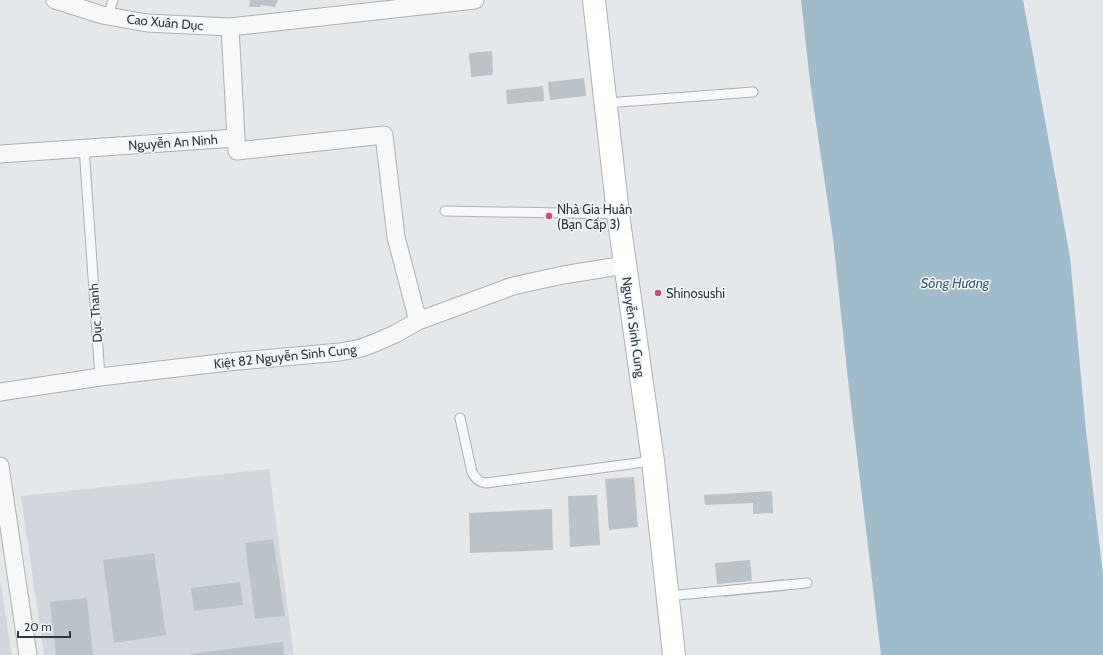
<svg xmlns="http://www.w3.org/2000/svg" width="1103" height="655" viewBox="0 0 1103 655" font-family="Cabin,sans-serif">
<style>
.built{fill:#d2d7dd}
.water{fill:#a0bbca}
.building{fill:#bbc2c8}
.lines{fill:none;stroke-linecap:round;stroke-linejoin:round}
.lane-casing{stroke:#a9b0b5;stroke-width:11}
.street-casing{stroke:#a9b0b5;stroke-width:19}
.secondary-casing{stroke:#a9b0b5;stroke-width:24}
.lane{stroke:#f6f8f9;stroke-width:9}
.street{stroke:#f6f8f9;stroke-width:17}
.secondary{stroke:#fff;stroke-width:22}
.poi-dot{fill:#cb4d75;stroke:#f3f6f8;stroke-width:1.5}
.labels{text-anchor:middle;dominant-baseline:central;stroke-width:3;stroke-linejoin:round;paint-order:stroke}
.street-label{font-size:13px;fill:#2c3843;stroke:#f3f6f8}
.poi-label{font-size:13px;fill:#2c3843;stroke:#f3f6f8;text-anchor:start}
.water-label{font-size:14px;font-style:italic;fill:#365d76;stroke:#f3f6f8}
</style>
<rect width="100%" height="100%" fill="#e4e8eb"/>
<path class="built" d="M269 469 294 655H44L21 496Z
M0 580 12 655H0Z"/>
<path class="water" d="M801 0H1023L1070 257 1086 431 1103 575V655H881L848 380 833 238 810 82Z"/>
<path class="building" d="M250 0H278L275 7 261 5 260 7H249Z
M492 51 493 75 471 77 469 53Z
M584 78 586 96 550 100 548 82Z
M543 86 544 101 507 104 506 90Z
M634 477 638 527 609 530 605 479Z
M772 491 773 513 753 514V503L705 505 704 495Z
M597 495 600 545 570 547 568 496Z
M552 509 553 550 470 553 469 513Z
M273 539 285 616 255 619 245 543Z
M154 553 166 635 114 643 103 560Z
M750 560 752 581 717 584 715 563Z
M784 579 785 591 724 597 722 586Z
M240 582 243 605 194 611 191 588Z
M87 598 93 655H56L50 602Z
M283 642 284 655H189V654Z"/>
<g class="lines">
<defs>
<path id="lane" d="M108 16 113 0
M606 103 753 92
M84 148 100 377
M445 211 618 214
M460 418 472 472C475 479 479 482 486 483L653 461
M667 596 807 583"/>
<path id="street" d="M55 0 102 15 147 23 230 27 475 0
M236 138 237 151 384 135 396 237 418 321
M0 154 236 138 230 27
M0 392 100 377 228 362 340 352 361 348 377 342 395 334 418 321 513 286 563 275 625 265
M0 466 28 655"/>
<path id="secondary" d="M594 0 618 214 653 461 674 655"/>
</defs>
<use href="#lane" class="lane-casing"/>
<use href="#street" class="street-casing"/>
<use href="#secondary" class="secondary-casing"/>
<use href="#lane" class="lane"/>
<use href="#street" class="street"/>
<use href="#secondary" class="secondary"/>
</g>
<g class="poi-dot">
<circle cx="549" cy="216" r="4"/>
<circle cx="658" cy="293" r="4"/>
</g>
<g class="labels">
<g class="street-label">
<text transform="translate(165 22) rotate(5)">Cao Xuân Dục</text>
<text transform="translate(173 142) rotate(-4)">Nguyễn An Ninh</text>
<text transform="translate(95 313) rotate(-94)">Dục Thanh</text>
<text transform="translate(634 327) rotate(82)">Nguyễn Sinh Cung</text>
<text transform="translate(285 356) rotate(-6)">Kiệt 82 Nguyễn Sinh Cung</text>
</g>
<g class="poi-label">
<text x="557" y="209">Nhà Gia Huân<tspan x="557" dy="15">(Bạn Cấp 3)</tspan></text>
<text x="666" y="293">Shinosushi</text>
</g>
<g class="water-label">
<text x="955" y="283">Sông Hương</text>
</g>
</g>
<path d="M18 631v6h52v-6" fill="none" stroke="#2c3843" stroke-width="2"/>
<text x="24" y="631" font-size="12" fill="#2c3843" stroke="#f3f6f8" stroke-width="3" paint-order="stroke">20 m</text>
</svg>
